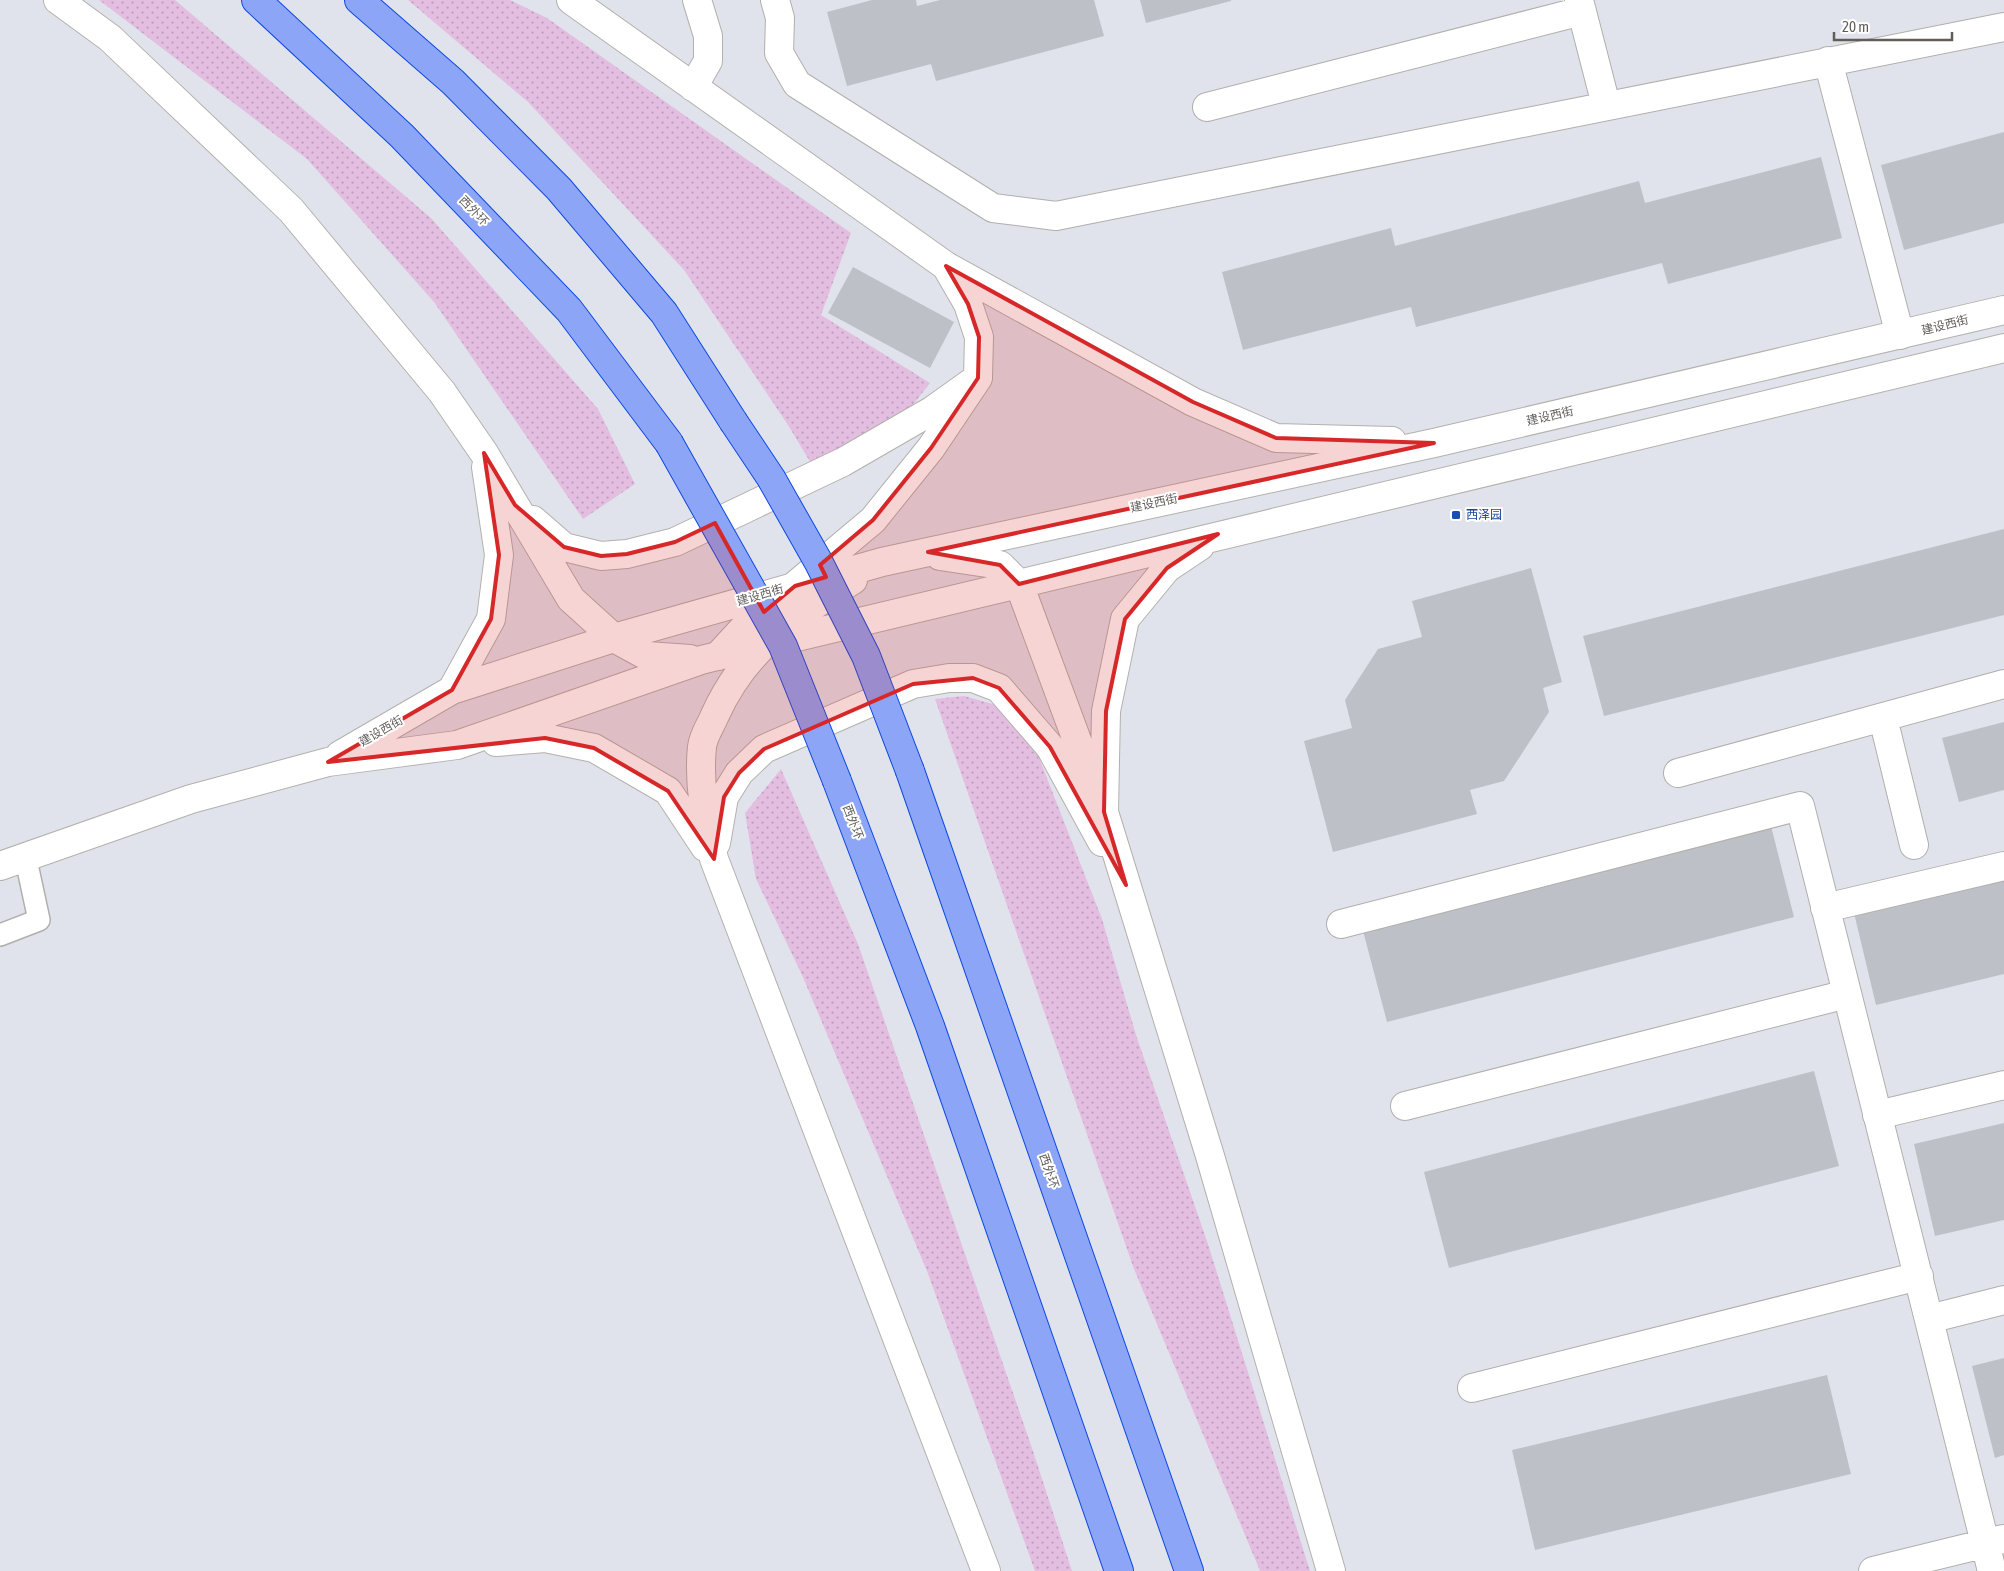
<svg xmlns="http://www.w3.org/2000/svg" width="2004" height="1571" viewBox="0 0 2004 1571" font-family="'Asap Condensed','Noto Sans SC',sans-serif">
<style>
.grass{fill:url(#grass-dots)}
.building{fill:#bdc0c7}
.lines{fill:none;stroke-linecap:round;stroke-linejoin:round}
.lane-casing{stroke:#b1afab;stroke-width:24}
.street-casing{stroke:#b1afab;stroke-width:30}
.secondary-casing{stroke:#b4b1ac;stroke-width:30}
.highway-casing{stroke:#0c49e1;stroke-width:30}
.lane{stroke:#fff;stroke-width:21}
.street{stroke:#fff;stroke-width:28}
.secondary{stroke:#fff;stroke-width:28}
.highway{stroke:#8da5f7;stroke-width:28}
.highway-bridge-casing{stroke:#0c49e1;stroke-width:30;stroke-linecap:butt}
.highway-bridge{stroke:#8da5f7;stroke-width:28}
.marked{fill:#d62828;fill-opacity:0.2;stroke:#d62828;stroke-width:4;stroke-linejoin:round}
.transit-dot{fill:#1a4fb4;stroke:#fff;stroke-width:2}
.labels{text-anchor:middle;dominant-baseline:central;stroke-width:4;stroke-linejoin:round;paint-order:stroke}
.street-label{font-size:12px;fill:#615e5a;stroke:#fff}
.transit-label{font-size:12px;fill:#164399;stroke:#fff;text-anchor:start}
</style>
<defs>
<pattern id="grass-dots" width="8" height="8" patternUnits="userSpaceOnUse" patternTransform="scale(1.25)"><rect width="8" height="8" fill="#e3bee1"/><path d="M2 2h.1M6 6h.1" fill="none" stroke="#bb9eb9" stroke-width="1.8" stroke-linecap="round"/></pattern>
</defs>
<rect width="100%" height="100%" fill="#e1e3ec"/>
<path class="grass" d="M99 0H175L431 218 598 409 635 484 583 519 434 302 307 159Z
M408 0H510L547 18 851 233 821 315 930 383 905 415 812 465 788 425 684 270 528 102Z
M964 696 1000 706 1036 750 1102 919 1136 1035 1208 1244 1310 1571H1260L1134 1269 935 699Z
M781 769 858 944 1032 1448 1072 1571H1035L927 1271 802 975 756 879 745 813Z"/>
<path class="building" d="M872 0H916L917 6 940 0H1094L1104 36 936 81 931 64 847 86 827 12Z
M1140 0H1231V1L1146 23Z
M2004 132V223L1904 250 1881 165Z
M1821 157 1842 238 1668 284 1662 263 1416 327 1411 307 1243 350 1222 272 1391 228 1395 246 1639 181 1645 203Z
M853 267 954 322 930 368 828 313Z
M2004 529V615L1604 716 1583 636Z
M1531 568 1562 682 1543 688 1549 712 1504 781 1470 790 1477 814 1333 852 1304 741 1352 728 1345 700 1378 649 1422 637 1412 601Z
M2004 722V790L1959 802 1942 738Z
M1770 822 1794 917 1387 1022 1362 927Z
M2004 878V974L1876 1005 1854 913Z
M1814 1071 1839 1166 1449 1268 1424 1172Z
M2004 1123V1220L1935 1236 1914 1144Z
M2004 1358V1455L1995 1458 1972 1366Z
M1827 1375 1851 1474 1535 1550 1512 1450Z"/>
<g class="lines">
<defs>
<path id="lane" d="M0 935 39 920 25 855"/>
<path id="street" d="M775 0 780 18 779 53 797 84 993 208 1056 216 2004 27
M1579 0 1606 105
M1828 61 1900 335
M1207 107 1582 11
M1883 718 1914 845
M1678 773 2004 684
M1825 908 2004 866
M1341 924 1800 806 1992 1571
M1405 1106 1847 994
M1877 1115 2004 1085
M1929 1319 2004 1300
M1472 1388 1919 1276
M1873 1571 2003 1539"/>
<path id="secondary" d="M58 0 110 38 291 210 442 392 484 453 571 599 614 638 647 656 690 659
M571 0 946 266 1193 402 1276 438 1392 441
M693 87 708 61V36L697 0
M533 520 564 547 601 556 627 554 675 542 843 462 933 410 978 378
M1200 546 1167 568 1125 619 1106 711 1104 812 1210 1156 1331 1571
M940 556 1000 565 1019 584 1098 797
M853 580C793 618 745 648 715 715 711 725 703 736 702 747 698 785 706 821 714 859L986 1571
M718 656 742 630 873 520 931 448 978 378 979 337 968 304 946 266
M452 690 491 619 499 555 486 467
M496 742 545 738 594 748 668 791 705 847
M340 755 452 690 614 638 882 562 1434 443 2004 310
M716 843 724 797 739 773 764 749 913 684 949 678H973L999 688 1050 747 1102 842
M0 866 191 799 328 762 457 745 701 660 2004 348"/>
<path id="highway" d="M256 0 402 136 569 310 669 443
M359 0 453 82 559 189 664 313 733 421
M910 771 1189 1571
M837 781 930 1026 1119 1571"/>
</defs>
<use href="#lane" class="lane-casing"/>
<use href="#street" class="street-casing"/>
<use href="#secondary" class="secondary-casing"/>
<use href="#highway" class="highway-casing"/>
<use href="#lane" class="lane"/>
<use href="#street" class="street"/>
<use href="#secondary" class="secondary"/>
<use href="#highway" class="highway"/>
<defs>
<path id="highway-bridge" d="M733 421 771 478 818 561 866 656 910 771
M669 443 783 646 837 781"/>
</defs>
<use href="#highway-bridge" class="highway-bridge-casing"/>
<use href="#highway-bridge" class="highway-bridge"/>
</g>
<path class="marked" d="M946 266 1193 402 1276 438 1434 443 928 552 1000 565 1019 584 1218 534 1167 568 1125 619 1106 711 1104 812 1126 885 1050 747 999 688 973 678 913 684 764 749 739 773 724 797 714 859 668 791 594 748 545 738 328 762 452 690 491 619 499 555 484 453 515 505 564 547 601 556 627 554 675 542 715 523 764 612 795 586 826 577 820 565 873 520 931 448 978 378 979 337 968 304Z"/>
<rect class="transit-dot" x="1451" y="510" width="10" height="10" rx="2.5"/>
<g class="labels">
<g class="street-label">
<text transform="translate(474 211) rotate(46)">西外环</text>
<text transform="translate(1945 325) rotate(-14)">建设西街</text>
<text transform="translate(1550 416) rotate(-13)">建设西街</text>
<text transform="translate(1154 503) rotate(-12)">建设西街</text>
<text transform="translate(760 595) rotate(-16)">建设西街</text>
<text transform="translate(381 731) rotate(-30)">建设西街</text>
<text transform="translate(853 822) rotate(69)">西外环</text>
<text transform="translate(1049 1171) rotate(71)">西外环</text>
</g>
<g class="transit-label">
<text x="1466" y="515">西泽园</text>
</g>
</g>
<path d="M1834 32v8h118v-8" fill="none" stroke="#615e5a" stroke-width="2.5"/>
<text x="1842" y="32" font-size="15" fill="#615e5a" stroke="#ffffff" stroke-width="4" paint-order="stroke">20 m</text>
</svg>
